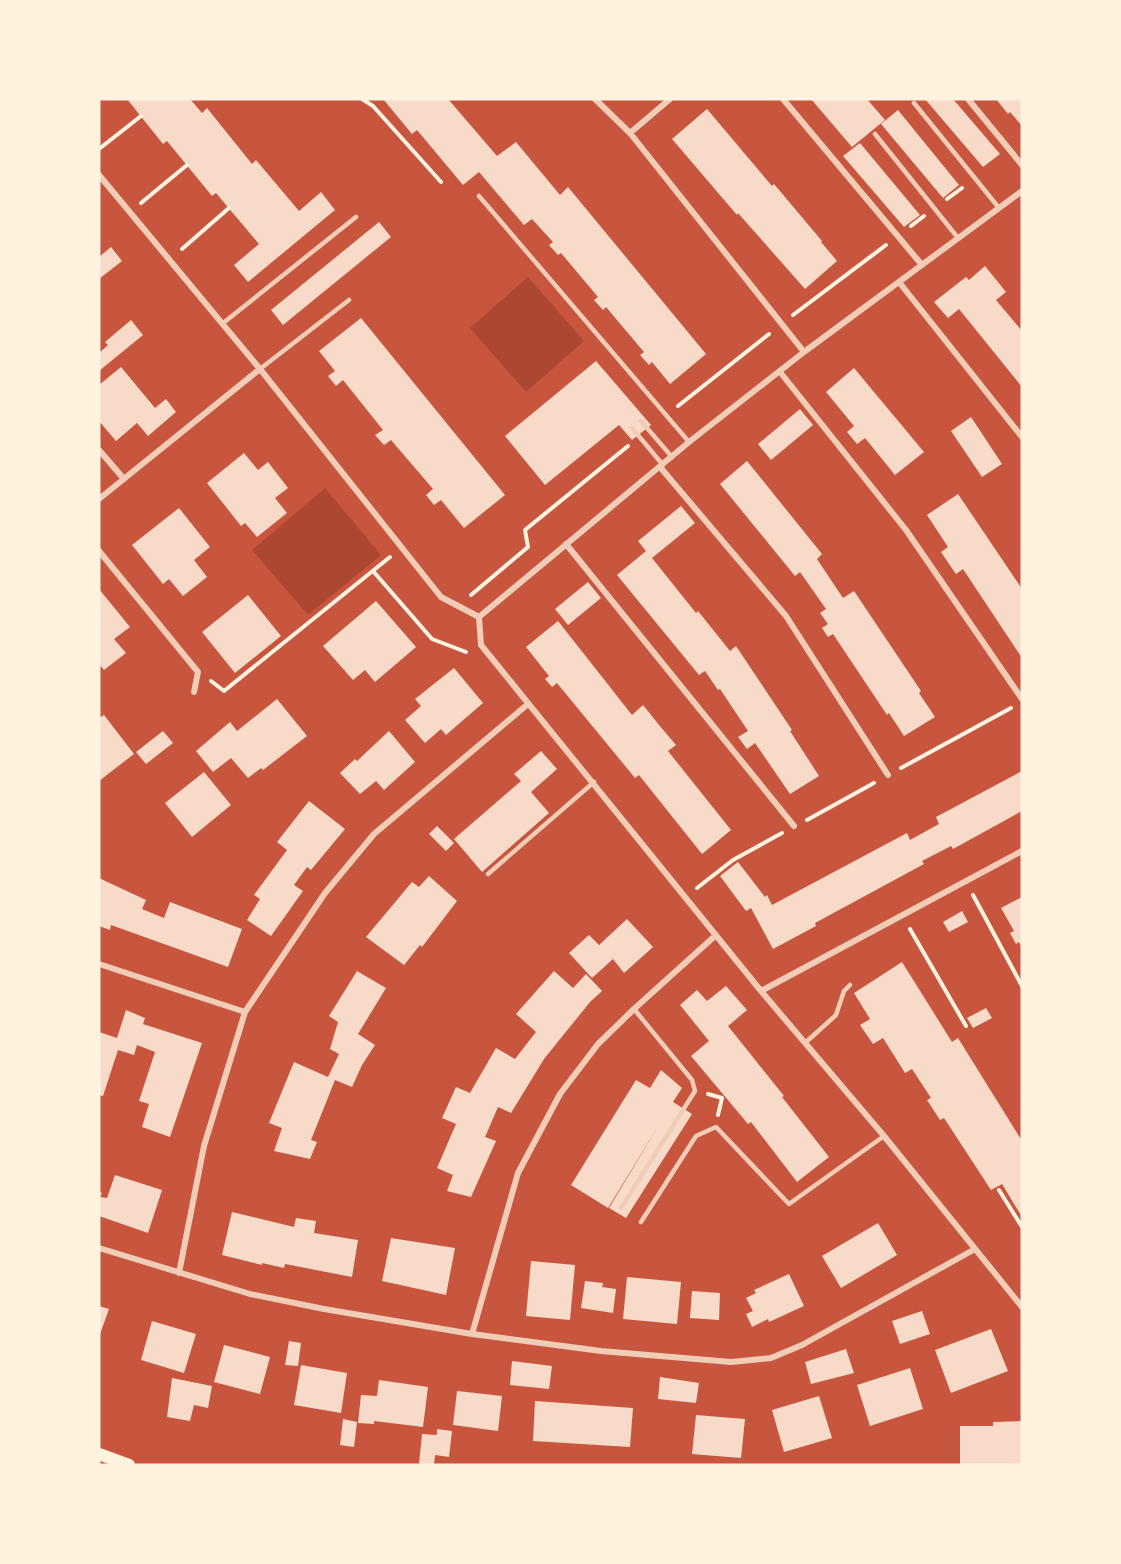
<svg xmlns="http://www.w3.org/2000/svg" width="1121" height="1564" viewBox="0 0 1121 1564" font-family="'Sofia Sans Condensed',sans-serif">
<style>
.green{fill:#ae4732}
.building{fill:#f7dbc8}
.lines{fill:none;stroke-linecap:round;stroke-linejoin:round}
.path{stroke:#fff3e0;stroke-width:4}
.service{stroke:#f1ccb7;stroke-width:4.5}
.minor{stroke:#f1ccb7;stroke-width:6}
.secondary{stroke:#fff3e0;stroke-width:12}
</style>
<rect width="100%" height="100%" fill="#c8553d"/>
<path class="green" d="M528 277 584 341 526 392 470 328Z
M325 488 381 555 308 615 252 550Z"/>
<path class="building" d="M127 99H190L202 113 207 108 252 164 256 160 299 211 321 192 335 210 248 282 234 265 259 244 216 193 212 196 167 141 163 144Z
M383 99H448L497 156 516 142 560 195 568 187 706 354 670 384 652 362 649 365 640 355 644 352 606 307 603 310 594 300 598 297 561 253 558 255 549 245 553 242 532 219 524 225 479 172 463 185 417 130 412 134Z
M811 99H867L885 120 852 147Z
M925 99H953L1000 154 983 167Z
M996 99H1022V126L1010 112 1008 114Z
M707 109 772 186 774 184 822 241 821 242 837 261 805 289 738 213 737 215 672 139Z
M898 110 959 185 943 198 881 124Z
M860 143 920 215 904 227 843 156Z
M379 222 391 237 283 325 271 310Z
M111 247 122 261 99 279V257Z
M985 266 1006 292 996 300 1022 331V387L959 309 948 318 934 302 966 277 969 280Z
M361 318 505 495 464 528 441 500 434 505 426 495 433 489 391 440 384 445 375 435 383 430 343 380 336 386 328 376 335 371 319 351Z
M131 320 143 335 99 371V353L108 345 105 342Z
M596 361 651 425 632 440 619 425 545 485 505 436Z
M121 367 155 408 166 399 176 412 148 436 137 423 116 441 99 421V385Z
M854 368 924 452 895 475 865 438 857 444 847 432 854 426 826 392Z
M800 409 813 425 771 460 758 444Z
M971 417 1002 464 982 477 951 431Z
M244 453 258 470 268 462 288 488 275 498 287 513 257 537 245 523 241 526 207 483Z
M747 461 822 554 817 559 843 598 854 591 921 691 919 693 935 717 904 736 889 713 887 715 833 634 828 637 822 628 828 624 820 613 826 609 800 572 795 576 720 484Z
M958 494 1022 589V658L963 569 956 574 947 561 941 552 948 547 927 515Z
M681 506 695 523 652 558 696 613 698 611 730 651 736 646 792 730 790 731 819 776 790 794 755 743 747 749 738 737 748 731 720 689 718 690 705 671 699 675 617 575 646 551 638 541Z
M179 508 210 547 194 560 207 577 183 596 169 579 163 584 132 545Z
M588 582 601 598 568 625 555 609Z
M99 589 130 627 114 639 126 653 104 670 99 664Z
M248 595 281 636 235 673 202 632Z
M376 601 416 647 375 682 365 670 353 680 323 646Z
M558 621 632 715 643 705 659 725 676 745 668 751 731 830 702 854 639 775 635 778 557 683 552 687 545 679 549 676 526 647Z
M454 668 483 703 446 735 441 729 425 743 405 720 421 706 415 699Z
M277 699 307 736 263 770 261 768 248 778 231 758 213 772 196 751 230 722 237 731Z
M104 715 134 754 99 781V718Z
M163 731 173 743 146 764 136 752Z
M389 731 415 762 384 790 376 781 360 794 340 773 355 759 357 761Z
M541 751 557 769 531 792 549 813 482 872 454 839 521 781 514 774Z
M1022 771V811L953 849 951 846 922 861 924 864 815 923 816 926 773 949 751 908 746 911 720 876 738 862 765 897 767 895 772 905 907 833 910 840 939 824 936 817Z
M204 772 231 805 192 837 165 803Z
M309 801 345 829 311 870 307 867 294 885 303 891 271 936 247 920 260 899 254 895 287 850 277 842Z
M437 826 454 843 446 851 429 834Z
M429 876 457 901 422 947 420 945 404 965 366 937 412 882 419 887Z
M99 878 146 900 142 909 164 918 170 902 242 929 228 967 111 925 110 930 99 926Z
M1022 897V948L1019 942 1016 944 1010 933 1014 931 1001 908Z
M962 911 968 922 949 932 943 922Z
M627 919 653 947 624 973 613 959 592 978 569 953 589 935 599 945Z
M902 962 952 1042 958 1038 1022 1141V1217L1002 1184 991 1190 944 1118 940 1120 927 1100 931 1098 912 1069 905 1073 883 1038 873 1044 860 1025 870 1019 854 993Z
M357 971 386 988 358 1034 375 1045 362 1065 352 1087 335 1080 311 1140 317 1142 310 1159 274 1151 282 1128 269 1123 294 1062 328 1077 339 1054 330 1049 338 1022 329 1016Z
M554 971 573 988 586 974 602 991 590 1002 544 1059 511 1113 498 1107 485 1137 496 1141 471 1197 447 1191 453 1175 437 1168 456 1124 442 1118 456 1087 470 1093 496 1048 515 1059 536 1032 516 1014Z
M726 986 747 1010 728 1026 784 1096 782 1097 829 1157 797 1182 751 1122 748 1124 691 1056 709 1041 680 1005 697 990 707 1001Z
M986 1008 992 1018 973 1028 967 1018Z
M126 1010 145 1018 143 1024 202 1043 170 1137 142 1127 149 1104 139 1101 155 1052 137 1045 134 1055 118 1050 103 1096 99 1095V1032L117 1038Z
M661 1070 682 1088 673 1102 692 1114 626 1218 609 1208 659 1125 608 1208 571 1185 636 1080 650 1088Z
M115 1175 162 1190 148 1233 99 1216V1192L102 1193 100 1197 107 1198Z
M232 1212 294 1227 296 1218 316 1221 314 1233 358 1240 352 1277 285 1264 284 1268 262 1263V1265L222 1255Z
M878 1223 897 1255 841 1288 822 1256Z
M391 1238 455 1248 446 1295 382 1281Z
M531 1261 575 1265 570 1320 526 1316Z
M789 1274 804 1306 769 1322 768 1319 752 1327 746 1314 753 1311 746 1298 756 1293 754 1290Z
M627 1277 681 1282 677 1324 623 1319Z
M585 1281 603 1283 602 1287 616 1289 613 1313 581 1308Z
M692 1291 720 1293 719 1320 690 1318Z
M99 1306 109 1309 99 1337Z
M922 1311 930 1334 900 1344 892 1321Z
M152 1321 196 1334 184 1373 141 1360Z
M991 1329 1008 1371 951 1393 935 1350Z
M289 1341 301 1343 298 1366 285 1365Z
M224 1345 270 1357 260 1394 214 1382Z
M846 1349 854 1373 811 1384 805 1362Z
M512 1361 552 1366 549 1389 510 1385Z
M301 1365 347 1373 341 1413 294 1405Z
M910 1368 923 1409 870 1426 857 1385Z
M660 1377 699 1383 696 1403 658 1399Z
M172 1378 212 1386 208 1408 194 1405 190 1421 167 1417Z
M379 1380 428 1387 423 1427 374 1421V1424L358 1423 361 1395 377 1396Z
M457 1391 502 1396 498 1431 453 1425Z
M819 1396 832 1438 784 1452 772 1410Z
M535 1401 633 1408 630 1447 533 1441Z
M696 1415 745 1419 741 1458 692 1454Z
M343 1419 357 1422 354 1447 340 1445Z
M1022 1421V1465H960V1426H993V1422Z
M437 1429 452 1431 449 1457 435 1455 434 1465 419 1464 422 1434 437 1435Z"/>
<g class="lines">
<path class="path" d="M362 99 373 106 441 182
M99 149 141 116
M947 199 962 188
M141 203 187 165
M911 226 924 216
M182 249 229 208
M793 315 886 245
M678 406 769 334
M373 571 432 639 466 652
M471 595 528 547 525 530 628 446
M211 681 224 691 390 557
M901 768 1011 708
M807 820 874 783
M697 888 733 860 782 833
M973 895 1022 986
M910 929 966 1026
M708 1094 722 1098 718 1115
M999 1190 1022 1227"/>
<path class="service" d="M914 103 999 208
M875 134 958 238
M479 196 689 442
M222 324 356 217
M260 369 349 300
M641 421 672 457
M632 428 663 465
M488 874 594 782
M805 1043 836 1015 844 991 850 985
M621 1208 695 1091 692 1080 634 1009
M641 1222 696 1136 716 1127 789 1204 884 1136"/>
<path class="minor" d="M595 99 630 133 804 352
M783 99 922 265
M968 99 1022 165
M630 133 670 99
M99 175 260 369 441 597 479 617 481 645 761 991 884 1136 1022 1307
M899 282 1022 437
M780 372 906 530 1022 699
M99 450 124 479
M660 467 786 616 888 775
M99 499 260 369
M566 544 794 826
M99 551 198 672 194 692
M479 617 689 442 804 352 1022 191
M99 964 245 1012
M761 991 1022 851
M99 1248 250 1294 324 1309 472 1334 601 1351 731 1362 771 1358 802 1345 975 1249
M179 1273 204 1146 245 1012 325 893 374 834 528 704
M472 1334 518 1173 560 1094 598 1044 634 1009 716 935"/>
<path class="secondary" d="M99 1454 129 1465"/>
</g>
<rect width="1121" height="1564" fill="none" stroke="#fff3e0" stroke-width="201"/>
</svg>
